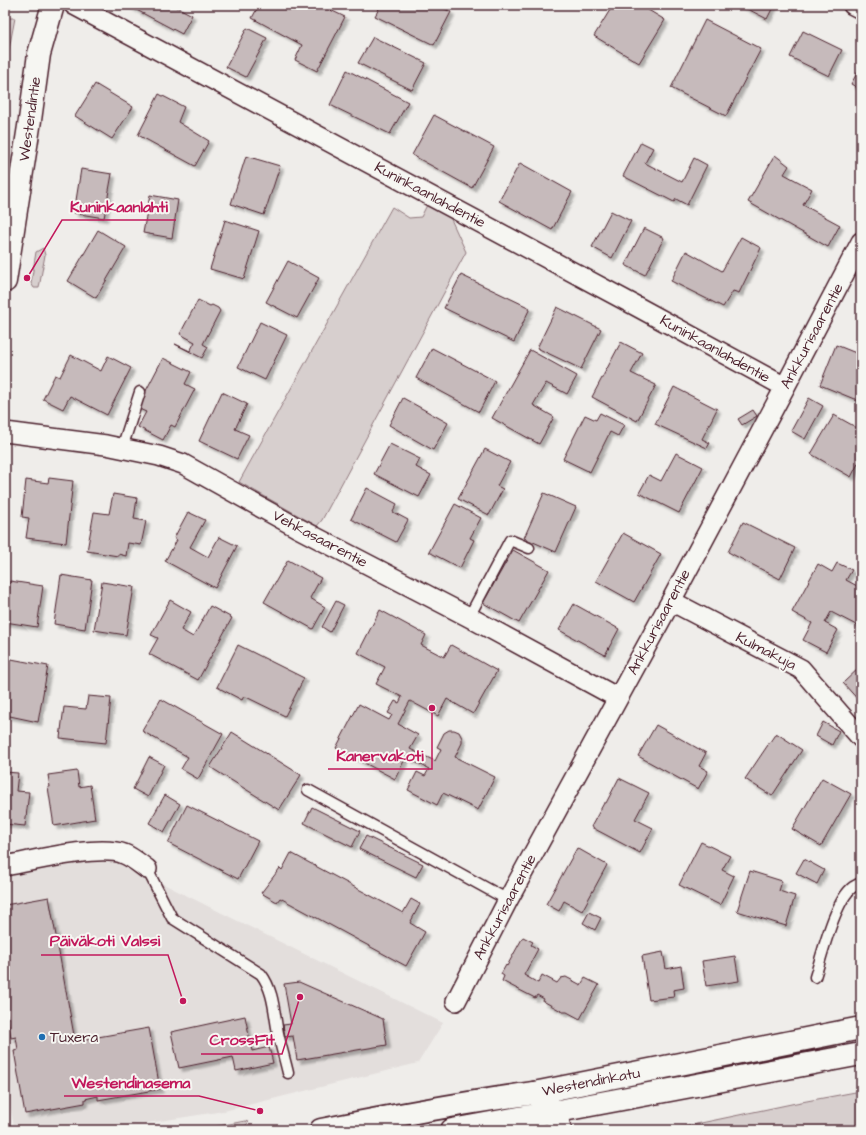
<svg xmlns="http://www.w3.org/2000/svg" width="866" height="1135" viewBox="0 0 866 1135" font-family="'Architects Daughter',sans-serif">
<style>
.built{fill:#e3dedc}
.green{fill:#d7cfce;stroke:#90777c}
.building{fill:#c6babb;stroke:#4a1f2b;filter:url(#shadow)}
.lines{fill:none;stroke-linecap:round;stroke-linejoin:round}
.service-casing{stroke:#4a1f2b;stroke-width:13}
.minor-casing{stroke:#4a1f2b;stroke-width:22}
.tertiary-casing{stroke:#4a1f2b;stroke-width:25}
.secondary-casing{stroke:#4a1f2b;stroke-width:25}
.primary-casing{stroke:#4a1f2b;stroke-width:25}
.service{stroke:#f6f6f2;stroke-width:10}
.minor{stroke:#f6f6f2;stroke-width:19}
.tertiary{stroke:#f6f6f2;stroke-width:22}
.secondary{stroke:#f6f6f2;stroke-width:22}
.primary{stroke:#f6f6f2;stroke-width:22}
.poi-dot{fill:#1f6fb2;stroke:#f6f6f2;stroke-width:1.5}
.labels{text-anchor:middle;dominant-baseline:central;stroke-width:4;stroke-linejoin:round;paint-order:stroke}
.street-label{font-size:15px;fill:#4a1f2b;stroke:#f6f6f2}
.poi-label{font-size:15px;fill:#4a1f2b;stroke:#f6f6f2;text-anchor:start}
.leader{fill:none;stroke:#c2185b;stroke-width:1.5}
.callout-dot{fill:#c2185b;stroke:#f6f6f2;stroke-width:1.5}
.callout-label{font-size:16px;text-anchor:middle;font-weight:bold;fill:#c2185b;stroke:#f6f6f2;stroke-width:4;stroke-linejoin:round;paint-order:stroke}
</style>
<defs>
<filter id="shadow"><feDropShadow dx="3.5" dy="3.5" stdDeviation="1" flood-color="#0004"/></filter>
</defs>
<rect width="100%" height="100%" fill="#efedea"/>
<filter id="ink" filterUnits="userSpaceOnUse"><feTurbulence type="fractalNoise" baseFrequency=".025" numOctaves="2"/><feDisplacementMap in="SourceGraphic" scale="8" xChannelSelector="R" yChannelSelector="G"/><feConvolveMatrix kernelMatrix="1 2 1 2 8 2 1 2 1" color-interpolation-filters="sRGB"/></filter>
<g filter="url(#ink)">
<path class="built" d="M88 858 115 860 443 1023 418 1063 224 1111 102 1130H18L14 1126 5 1082V874Z"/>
<path class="green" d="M5 18H15L5 70Z
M427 205 450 217 466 252 322 520 317 526 239 482 392 207 409 218 421 217Z
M43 248 45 255 39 288H34L31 283 36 252Z
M861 1091V1130H668L796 1103Z
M245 1121 249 1122 244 1127 243 1130H198Z"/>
<path class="building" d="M127 5H173L192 15 182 34Z
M259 5H320L345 17 317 71 295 60 302 45 252 18Z
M381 5H437L451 12 434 45 375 16Z
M613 5H640L665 20 639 63 594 36Z
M740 5H774L767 19Z
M705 20 761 49 726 116 671 88Z
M247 28 267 38 246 77 226 67Z
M803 31 842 50 829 76 790 57Z
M373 37 426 63 412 90 358 63Z
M861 66V90L851 84Z
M347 70 408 102 390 134 330 105Z
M95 84 133 107 112 139 75 116Z
M159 94 184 107 178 122 209 141 195 166 138 135Z
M434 115 494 147 472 188 412 155Z
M641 142 653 148 645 163 682 182 694 158 707 165 687 205 676 199 674 202 623 176Z
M775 155 789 166 784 174 812 189 803 205 840 225 828 247 748 202Z
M246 156 280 166 264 215 231 204Z
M520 163 572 192 552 230 499 201Z
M81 169 112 174 104 218 74 213Z
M150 195 178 200 172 238 143 233Z
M611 211 631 221 612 258 592 247Z
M225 220 259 231 244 279 210 269Z
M644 228 664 238 645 275 625 265Z
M98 230 126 247 96 298 68 281Z
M741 237 761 248 739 293 733 291 723 307 671 281 686 251 722 271Z
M288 261 319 278 297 318 266 302Z
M461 275 530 308 514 342 444 308Z
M198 300 210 306 212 305 218 308 220 311 203 344 208 347 202 358 175 344 190 351 195 342 180 334Z
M557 307 601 329 581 369 537 348Z
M260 322 287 335 265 380 238 367Z
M621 342 642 353 631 373 656 385 637 421 592 397Z
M836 345 861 355V397L859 401 820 385Z
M432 348 495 381 479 412 416 378Z
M530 350 577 376 567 394 546 383 533 405 554 417 539 444 492 418Z
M71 355 101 371 108 356 131 368 107 415 70 396 63 409 43 399 55 375 60 377Z
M163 358 191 372 185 384 195 389 175 427 171 425 163 440 138 427 146 412 137 408Z
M674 387 717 409 702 439 710 443 707 448 655 424Z
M222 392 247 404 235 429 249 435 237 459 199 441Z
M403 398 448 423 433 450 389 425Z
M809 398 823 406 805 439 791 431Z
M753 410 757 416 742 425 738 419Z
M600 413 624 425 618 436 610 432 590 472 563 459 585 415 596 420Z
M834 415 861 430V458L851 477 811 454Z
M390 444 420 459 416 467 431 475 419 497 374 474Z
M485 449 510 462 497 486 503 489 489 515 458 499Z
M676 453 703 467 679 513 639 493 649 475 661 481Z
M49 478 73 481 66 543 26 538 29 518 22 517 26 480 48 483Z
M367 488 397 504 393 512 408 520 396 542 351 519Z
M544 493 576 507 556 552 524 538Z
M113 494 137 498 134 519 146 521 141 545 128 543 126 556 118 554V556L87 551 94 512 109 514Z
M455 504 481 518 470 538 474 540 460 568 429 552Z
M188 512 205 520 190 547 208 557 219 537 237 546 215 588 165 561 177 540 174 538Z
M743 522 795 548 780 579 728 552Z
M623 533 661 554 634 602 596 581Z
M513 550 549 570 519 623 483 603Z
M288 560 321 578 310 598 325 607 313 629 264 602Z
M837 563 852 570 846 580 861 588V620L858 626 831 612 825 623 838 630 826 652 803 640 812 623 792 612 818 564 832 572Z
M61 575 92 580 85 629 54 624Z
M10 581 43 586 37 627 5 622V614Z
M102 582 134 587 126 635 94 630Z
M170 600 191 612 181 630 193 637 210 606 232 618 198 680 149 654 158 638 151 635Z
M336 601 344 605 330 632 322 627Z
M574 604 619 629 605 655 559 630Z
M380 610 426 635 421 645 444 657 451 645 497 671 473 714 447 699 438 716 410 701 398 724 418 735 410 749 435 761 441 749 437 747 444 733 449 730H454L459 732 462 738V743L455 757 495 777 478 810 443 793 437 805 408 790 417 772 425 776 429 769 406 757 395 779 336 748 359 704 389 720 392 715 388 713 395 701 399 703 402 697 376 684 385 667 358 653Z
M238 645 304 678 285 716 244 696 242 700 217 687Z
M6 658 48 666 38 722 5 715V666Z
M861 666V703L843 683Z
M88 696 111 698 106 743 60 738 64 707 86 709Z
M161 699 223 734 198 779 181 769 188 757 142 731Z
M823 722 839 731 832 745 816 736Z
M656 725 706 753 699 766 708 771 698 789 638 756Z
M232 732 301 775 279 810 210 767Z
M776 733 802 750 772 796 745 779Z
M149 757 164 765 148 797 133 789Z
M77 771 79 787 90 785 95 819 54 826 48 787H50L48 775Z
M5 772 18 773 16 791 29 792 25 826 5 824Z
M619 778 649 793 635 819 653 828 640 853 591 827 604 803H606Z
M822 778 851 794 821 846 792 829Z
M165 795 180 804 164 832 149 823Z
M187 805 258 841 238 879 168 843Z
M312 807 360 831 352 847 304 823Z
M366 836 423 864 416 877 359 849Z
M701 842 730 856 722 870 734 876 720 905 679 885Z
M577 848 607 865 582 911 564 901 559 911 546 904Z
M291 853 403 913 411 899 420 904 410 923 425 932 406 966 280 898 277 902 261 893 280 868 282 870Z
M804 859 824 870 817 884 796 873Z
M750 871 782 881 779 891 795 896 786 926 737 911Z
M49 897 75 1041 149 1028 160 1089 98 1100V1096L85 1099V1103L25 1114 14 1051 18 1050 16 1037 11 1038 5 1004V905Z
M589 912 601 918 595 930 583 923Z
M523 937 533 942 531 945 538 949 524 975 538 983 542 975 557 983 561 978 566 977 581 985 585 978 599 985 580 1019 567 1012H563L543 1001 544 999 537 995 535 998 502 981 504 976 501 974 506 965 507 966Z
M663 952 666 969 681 966 684 988 673 990 674 997 649 1000 642 956Z
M735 956 739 981 706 986 702 961Z
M299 982 383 1019 387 1045 297 1060 293 1036 285 1037 283 1025 291 1024 284 984Z
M245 1016 252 1051 269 1047 273 1063 236 1071 233 1057 179 1068 171 1032Z"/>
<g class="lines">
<defs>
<path id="service" d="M122 448 140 392
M469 617 510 540 529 548
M308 790 508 900
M147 869 172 918 261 974C274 991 274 1013 278 1033 281 1047 285 1060 288 1073
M815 977C822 955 835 900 853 887 855 886 858 884 861 883"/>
<path id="minor" d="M74 5 636 306 785 387
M853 5 861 9
M5 432 106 445 159 456 183 464 296 527 469 617 618 698
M671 601 801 669 861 738
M5 866C32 861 100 844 124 854 132 857 140 864 147 869
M456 1001 508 900 671 601 785 387 861 242"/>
<path id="tertiary" d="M5 281 30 120 39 54 53 5"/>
<path id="secondary" d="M534 1093 861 1028
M537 1115 861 1054"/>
<path id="primary" d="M534 1093 555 1111 560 1130
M321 1130C391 1116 463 1103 534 1093
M452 1130 530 1116"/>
</defs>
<use href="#service" class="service-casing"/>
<use href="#minor" class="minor-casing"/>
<use href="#tertiary" class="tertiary-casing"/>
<use href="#secondary" class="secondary-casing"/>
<use href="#primary" class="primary-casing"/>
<use href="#service" class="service"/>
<use href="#minor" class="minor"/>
<use href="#tertiary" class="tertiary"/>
<use href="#secondary" class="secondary"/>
<use href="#primary" class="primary"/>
</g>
</g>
<circle class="poi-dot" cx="42" cy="1037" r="4"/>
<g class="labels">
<g class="street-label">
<text transform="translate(30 119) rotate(-82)">Westendintie</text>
<text transform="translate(430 195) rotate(28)">Kuninkaanlahdentie</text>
<text transform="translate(812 336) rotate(-62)">Ankkurisaarentie</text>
<text transform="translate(715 349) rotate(29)">Kuninkaanlahdentie</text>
<text transform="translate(320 539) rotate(28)">Vehkasaarentie</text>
<text transform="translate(659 622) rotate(-62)">Ankkurisaarentie</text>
<text transform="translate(766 651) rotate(27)">Kulmakuja</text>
<text transform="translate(505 907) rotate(-62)">Ankkurisaarentie</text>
<text transform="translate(591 1082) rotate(-11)">Westendinkatu</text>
</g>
<g class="poi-label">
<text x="50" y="1037">Tuxera</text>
</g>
</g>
<path class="leader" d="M27 278L62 220H176M432 708L432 769H328M183 1001L168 955H41M300 997L282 1054H201M260 1111L199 1096H64"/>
<g class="callout-dot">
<circle cx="27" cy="278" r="4"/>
<circle cx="432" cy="708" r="4"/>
<circle cx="183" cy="1001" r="4"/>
<circle cx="300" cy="997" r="4"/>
<circle cx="260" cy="1111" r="4"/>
</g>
<g class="callout-label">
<text x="119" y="212">Kuninkaanlahti</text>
<text x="380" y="761">Kanervakoti</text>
<text x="105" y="946">Päiväkoti Valssi</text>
<text x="242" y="1045">CrossFit</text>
<text x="131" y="1088">Westendinasema</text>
</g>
<rect width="866" height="1135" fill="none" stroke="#f6f6f2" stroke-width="20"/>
<rect x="10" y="10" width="846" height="1115" fill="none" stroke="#4a1f2b" stroke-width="1.5" filter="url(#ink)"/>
</svg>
